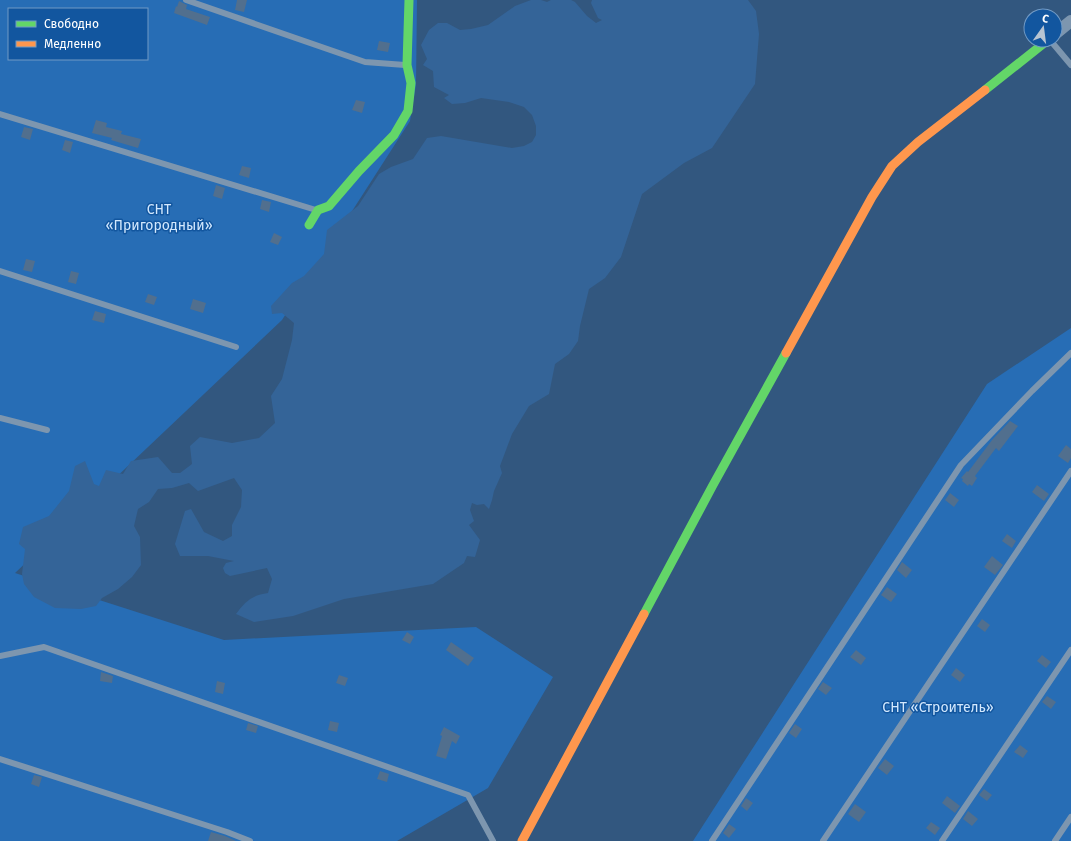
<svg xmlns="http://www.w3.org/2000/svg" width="1071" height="841" viewBox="0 0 1071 841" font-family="'Fira Sans',sans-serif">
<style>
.green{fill:#276db5;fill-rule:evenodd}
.water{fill:#346498}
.building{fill:#516f8e}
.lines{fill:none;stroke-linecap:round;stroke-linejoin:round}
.lane{stroke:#7d96af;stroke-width:6}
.street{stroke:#7d96af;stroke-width:12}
.fast{stroke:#63d668;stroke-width:9}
.slow{stroke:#ff974d;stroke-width:9}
.labels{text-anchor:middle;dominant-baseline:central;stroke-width:3;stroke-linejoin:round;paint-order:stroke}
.park-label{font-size:14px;fill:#d2e8fe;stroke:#12569f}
</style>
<rect width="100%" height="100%" fill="#32577f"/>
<path class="green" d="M0 0H417L416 85 410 121 282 320 15 573 224 640 476 627 553 677 488 788 397 841H0ZM9 9H147V59H9Z
M1071 328V841H693L987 384Z"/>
<path class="water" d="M531 0H541L547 2 551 0H571L575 2 587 16 596 23 602 20 598 18 591 3 592 0H748L756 11 759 34 755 84 712 148 684 163 642 194 621 257 605 278 589 289 580 326 578 341 569 354 555 364 549 394 529 406 512 434 500 466 502 473 494 491 492 500 489 509 484 504 477 505 472 503 470 510 474 521 469 525 480 540 475 557 467 556 464 563 433 584 344 599 293 616 254 622 236 614C245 602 252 595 268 593L272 579 267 568 230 576 225 573 223 568 226 563 234 561 208 556H180L175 544 185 511 191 509 204 532 223 541 232 536V525L241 507 242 490 234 478 198 491 189 483 172 488 158 489 149 502 138 509 134 526 140 537 141 565 132 577 118 589 102 598 96 606 81 609 55 608 34 597 24 584 22 574 25 549 19 544 23 527 49 516 69 491 75 466 85 461 94 484 99 486 106 470 123 474 131 461 158 457 172 473H180L192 464 190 446 200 437 232 443 259 438 275 423 271 396 282 379 292 340 294 323 282 313 272 314 271 306 292 283 304 276 324 254 327 230 358 206 379 174 391 167 413 159 427 138 441 136 512 148 524 146 532 142 536 135V126L532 115 524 107 509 102 481 98 465 103 452 104 444 98 449 95 434 87 433 71 423 65 427 59 421 45 429 30 438 23H447L460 30 471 29 488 25 515 6Z"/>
<path class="building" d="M237 0H247L244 12 235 10Z
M179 1 187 5 186 9 210 17 207 25 174 13 176 6 177 7Z
M379 41 390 43 388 52 377 50Z
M356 100 365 102 362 113 352 110Z
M96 120 107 123 106 127 122 131 121 134 141 139 138 148 111 140 112 138 92 133Z
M24 127 33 129 30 140 21 137Z
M65 140 73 142 70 153 62 150Z
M242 166 251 168 249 178 239 175Z
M216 185 225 188 222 199 213 196Z
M262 200 271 202 269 212 260 209Z
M274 233 282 237 278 245 270 242Z
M26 259 35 261 32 272 23 270Z
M71 271 79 273 76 284 68 282Z
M148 294 157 297 154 305 145 302Z
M193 299 206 303 203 313 190 309Z
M95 311 106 314 104 323 92 320Z
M1010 421 1018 426 999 451 996 448 975 476 977 478 972 486 969 484 968 486 962 481 963 479 961 478 967 471 968 472 992 440Z
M1066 445 1071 449V458L1068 463 1058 456Z
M1037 485 1049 494 1044 501 1032 492Z
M950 493 959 500 954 507 945 500Z
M1007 534 1016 541 1012 548 1002 541Z
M992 556 1003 565 995 575 984 567Z
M902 562 912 570 906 578 897 570Z
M887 587 897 594 891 602 881 595Z
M982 619 990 625 985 632 977 626Z
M407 632 414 637 410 644 402 640Z
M451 642 474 658 468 666 446 650Z
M856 650 866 658 861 665 850 657Z
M1042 655 1051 662 1046 668 1037 661Z
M956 668 965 675 960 682 951 675Z
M101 672 113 676 112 683 100 681Z
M339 675 348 678 345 686 336 683Z
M217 681 225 683 223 694 215 692Z
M823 682 832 688 826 695 818 689Z
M1047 696 1056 702 1051 709 1042 702Z
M330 721 339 723 337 732 328 730Z
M248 723 258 726 256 733 246 730Z
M795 724 802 729 796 738 789 733Z
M444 727 460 736 456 744 452 741 446 759 436 756 442 736 440 735Z
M1020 745 1028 751 1023 758 1014 752Z
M885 759 894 766 887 775 878 768Z
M380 771 389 774 387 782 377 779Z
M34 775 42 777 39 787 31 784Z
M984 789 992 795 987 801 979 795Z
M947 796 960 806 955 813 942 803Z
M746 798 753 803 747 811 741 806Z
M855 804 866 812 859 822 848 814Z
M968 811 978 819 972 826 963 819Z
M931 822 940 828 935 835 926 828Z
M729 824 736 829 729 838 723 833Z
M211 832 225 836 236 841H208Z"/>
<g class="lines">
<path class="lane" d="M186 0 365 62 405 65
M1050 40 1071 65
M0 114 316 210
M0 271 236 347
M0 418 47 430
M0 656 44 647 468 795 493 841
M0 759 227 832 250 841
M712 841 961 465 1032 391 1071 353
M823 841 1071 471
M942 841 1071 650
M1055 841 1071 817"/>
<path class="street" d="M1055 34 1071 21"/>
<path class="fast" d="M985 90 1048 40
M309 225 318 210 329 206 359 171 394 135 408 111 411 83 407 65 409 0
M644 614 713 485 786 353"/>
<path class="slow" d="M786 353 872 197 892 166 918 142 985 90
M522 841 644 614"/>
</g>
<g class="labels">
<g class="park-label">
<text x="159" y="209">СНТ<tspan x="159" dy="16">«Пригородный»</tspan></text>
<text x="938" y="707">СНТ «Строитель»</text>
</g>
</g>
<rect x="8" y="8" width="140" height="52" fill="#12569f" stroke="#719ac5"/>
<rect x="16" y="21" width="20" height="6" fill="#63d668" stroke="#719ac5"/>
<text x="44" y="28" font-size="12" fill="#ffffff">Свободно</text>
<rect x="16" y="41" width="20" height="6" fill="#ff974d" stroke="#719ac5"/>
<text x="44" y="48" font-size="12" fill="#ffffff">Медленно</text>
<g transform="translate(1043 28) rotate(14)"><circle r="19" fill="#12569f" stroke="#719ac5"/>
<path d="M0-3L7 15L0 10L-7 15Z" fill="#b7c4d2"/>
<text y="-6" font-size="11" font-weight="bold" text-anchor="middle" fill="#ffffff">С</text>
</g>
</svg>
